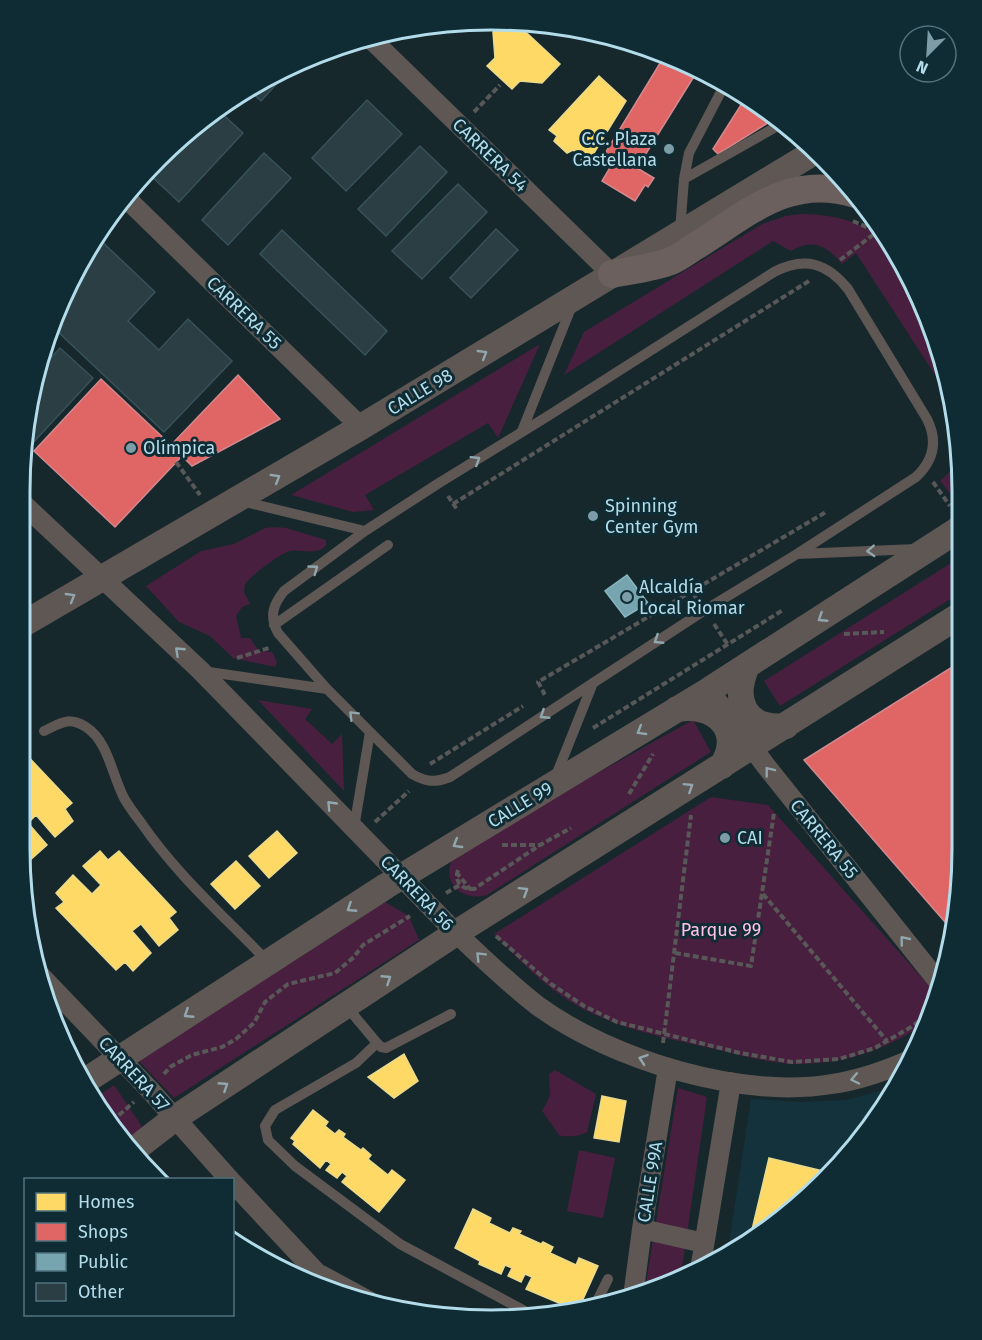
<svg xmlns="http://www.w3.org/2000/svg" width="982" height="1340" viewBox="0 0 982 1340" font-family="'Fira Sans',sans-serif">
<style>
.built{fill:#14323c}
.green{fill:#481f3e}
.homes{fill:#ffd966;stroke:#e8da8e;stroke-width:1.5}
.shops{fill:#e06666;stroke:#d2898e;stroke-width:1.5}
.public{fill:#76a5af;stroke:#88b6c1;stroke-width:1.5}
.building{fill:#2a3e44;stroke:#37525a;stroke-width:1.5}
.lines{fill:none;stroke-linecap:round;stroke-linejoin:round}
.path{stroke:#585858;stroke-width:4;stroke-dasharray:6 3;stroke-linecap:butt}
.service{stroke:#5f5753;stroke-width:10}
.minor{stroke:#5f5753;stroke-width:20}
.tertiary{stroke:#5f5753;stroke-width:26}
.secondary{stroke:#6b605d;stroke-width:28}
.oneway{stroke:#91a7ae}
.poi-dot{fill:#7c9da8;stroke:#0f2c35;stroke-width:2}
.labels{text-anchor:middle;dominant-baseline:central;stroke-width:6;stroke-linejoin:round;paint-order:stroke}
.poi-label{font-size:18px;fill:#b3dceb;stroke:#0f2c35;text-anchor:start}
.street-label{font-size:18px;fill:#b3dceb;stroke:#0f2c35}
.park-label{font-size:18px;fill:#ffc0e8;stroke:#0f2c35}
.rim{fill:none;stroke:#b3dceb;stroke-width:3}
</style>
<rect width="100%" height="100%" fill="#17282d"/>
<path class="built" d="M898 1086 846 1160 778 1223 728 1250 751 1099 801 1102 846 1100Z"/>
<path class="green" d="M800 214C831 214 862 221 887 241L927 311 950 398 856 253 842 264C827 246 813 238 791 251L773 241 564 375 584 332 762 224 786 216Z
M540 344 498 438 488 423 365 495 374 510 353 512 291 495Z
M958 428 959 491 952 496 940 481C956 468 964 452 950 435Z
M275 527 286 528 326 540C326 545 327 545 323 548 314 555 300 549 290 551 279 554 252 575 245 584L244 592 250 604 242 607 236 616 241 638H250L259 651 272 652 277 662 275 667 233 658 210 636 179 622 146 586 201 551 234 544 265 528Z
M959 558 960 593 780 706 764 681Z
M258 700 312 709 305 719 332 744 342 734 344 791Z
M693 720 711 752 487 895C454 904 435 870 462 848Z
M711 797 768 805 938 996C933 1020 917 1030 897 1040 865 1056 832 1064 796 1064 773 1064 743 1056 720 1050 674 1040 627 1031 585 1010 548 991 522 963 494 934Z
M385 902 409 916 419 940 174 1098 139 1061Z
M555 1070 596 1094 587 1132C580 1136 567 1138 559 1135L542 1111 550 1096 549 1074Z
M114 1085 145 1131 130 1142 94 1099Z
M678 1088 707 1097 681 1275 644 1295Z
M579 1150 615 1158 603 1218 567 1211Z"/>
<path class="homes" d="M465 21 491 22 485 28 480 23 474 30Z
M503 22H515L560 64 542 83 520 81 512 89 487 66 495 58 493 32Z
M599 76 626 101 586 166 581 161 582 158 573 150 567 153 554 141 557 136 549 130Z
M20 748 72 803 65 809 73 821 55 837 36 815 28 823 47 845 28 862 20 853Z
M277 831 297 853 269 878 249 856Z
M100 851 108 860 119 851 176 912 169 918 178 930 159 946 141 924 132 931 151 953 133 971 125 962 116 970 56 908 64 902 56 893 73 875 92 894 101 885 83 866Z
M236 861 260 886 235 909 211 884Z
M404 1054 418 1081 394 1098 368 1077Z
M602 1096 626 1101 619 1142 594 1138Z
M313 1110 328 1122 325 1126 335 1134 339 1130 345 1134 343 1137 361 1150 363 1148 371 1155 368 1159 388 1175 392 1170 405 1180 379 1212 342 1182 347 1176 342 1172 337 1178 326 1170 331 1164 326 1160 320 1168 293 1144 295 1141 291 1138Z
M769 1158 831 1173 778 1223 750 1238Z
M473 1209 491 1218 489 1223 510 1233 513 1228 521 1231 519 1234 541 1244 543 1242 553 1247 550 1253 576 1265 579 1258 598 1266 579 1308 573 1309 526 1289 532 1277 525 1274 521 1282 508 1276 512 1268 505 1265 501 1274 479 1264 480 1261 455 1248Z"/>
<path class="shops" d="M665 55 698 70 637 168 654 178 648 187 645 185 635 201 602 181 611 166 601 160Z
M746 97 771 121 718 154 713 149Z
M238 375 280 419 192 466 182 456 115 527 34 451 101 379 171 445Z
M960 662 961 880 952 930 804 760Z"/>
<path class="public" d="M627 575 648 603 625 617 605 591Z"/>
<path class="building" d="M291 65 293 66 261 101 248 89Z
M367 100 402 134 346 191 312 158Z
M217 109 243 133 179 202 150 175 204 117Z
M420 146 447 172 386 236 358 209Z
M264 153 291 178 228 245 202 220Z
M458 184 487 212 422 279 392 251Z
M496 229 518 250 471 298 450 278Z
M282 230 387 331 365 355 260 254Z
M96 236 155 292 128 321 159 350 188 319 232 361 164 432 54 328Z
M60 348 93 378 30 446 24 441 35 375Z"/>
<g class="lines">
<path class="path" d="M474 112 500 85
M853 221 882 234
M840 260 878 231
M949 439 958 433
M176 462 200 495
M933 482 950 506
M448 496 458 511
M453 504 809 281
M685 579 696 598
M714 624 728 645
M844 634 884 632
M237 658 269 648
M542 694 544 693 538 682 826 512
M593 728 783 610
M430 764 523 706
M629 794 653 754
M375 822 409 791
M502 845H540
M458 870C454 882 462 890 474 889L540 845 571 828
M456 872 471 890
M446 893 460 885
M763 894 887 1041
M496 936 551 984 584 1006 617 1022 740 1053 792 1062 839 1059 875 1048 911 1027 933 1011
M675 953 751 966 774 813
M663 1043 691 815
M164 1074 170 1067 192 1055 222 1047 236 1039 254 1023 265 1002 288 984 335 973 354 957 363 945 410 916
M112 1121 134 1102"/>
<path class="service" d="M684 179 783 123
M680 231 684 179 689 153 726 82
M522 431 573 303
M241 501 365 531
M274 625 388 545
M202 671 327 689
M593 683 450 777C435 783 426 782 412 774L327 689 278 633C269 616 273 605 284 591L365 531 439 483 548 416 774 272C805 256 827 263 848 289L927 419C938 441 934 460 916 477L797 554
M44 731C61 723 68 716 86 727 108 741 112 775 124 798 129 807 136 816 142 824 178 876 225 917 268 962
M555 778 593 683 705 610 797 554 917 549
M354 828 370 732
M346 1006 377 1043 381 1047 386 1048 451 1014
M377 1043 356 1063 275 1110 265 1126 268 1140 295 1166 400 1244 536 1317
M595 1305 608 1279"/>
<path class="minor" d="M368 36 612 274
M127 199 361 427
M20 501 200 670 456 933C483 958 509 984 538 1006 612 1060 741 1099 832 1084 860 1080 885 1071 910 1060
M709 690 766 766 941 985
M35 970 149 1089 230 1180
M232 1182 331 1288
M642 1229 704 1243
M701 1264 731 1082
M321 1275 369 1301
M633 1297 642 1229 668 1068"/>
<path class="tertiary" d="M20 626 361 427 816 151
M747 666C732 700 744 730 786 726
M677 709C715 702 744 730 722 766
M82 1083 386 886 709 690 959 529
M135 1149 175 1118 456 933 960 615"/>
<path class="secondary" d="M612 274C631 270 653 268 671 261 681 257 690 249 699 244 751 211 790 174 856 194"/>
</g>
<defs><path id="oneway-chevron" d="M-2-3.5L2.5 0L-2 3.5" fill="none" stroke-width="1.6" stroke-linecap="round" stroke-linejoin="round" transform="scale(1.5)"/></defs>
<g class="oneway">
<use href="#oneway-chevron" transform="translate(483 354) rotate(-31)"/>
<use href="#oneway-chevron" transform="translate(476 460) rotate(-32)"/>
<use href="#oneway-chevron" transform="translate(276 478) rotate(-31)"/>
<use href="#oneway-chevron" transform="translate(871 551) rotate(177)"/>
<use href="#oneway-chevron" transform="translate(314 569) rotate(-36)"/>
<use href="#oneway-chevron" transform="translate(71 597) rotate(-30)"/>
<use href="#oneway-chevron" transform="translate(822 618) rotate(147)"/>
<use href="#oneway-chevron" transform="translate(658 640) rotate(147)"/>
<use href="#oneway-chevron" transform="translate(179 651) rotate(-137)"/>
<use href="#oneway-chevron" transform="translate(353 715) rotate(-135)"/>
<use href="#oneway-chevron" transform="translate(544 715) rotate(147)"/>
<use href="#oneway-chevron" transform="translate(641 731) rotate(149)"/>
<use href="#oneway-chevron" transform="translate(769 771) rotate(-128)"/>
<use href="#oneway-chevron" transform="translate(689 787) rotate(-32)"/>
<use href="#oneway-chevron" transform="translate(331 805) rotate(-134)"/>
<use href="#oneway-chevron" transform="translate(457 844) rotate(149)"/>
<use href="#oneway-chevron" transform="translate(524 891) rotate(-32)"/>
<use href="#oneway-chevron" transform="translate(351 908) rotate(147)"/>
<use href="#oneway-chevron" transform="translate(904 940) rotate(-129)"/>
<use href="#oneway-chevron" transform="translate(480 956) rotate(-135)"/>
<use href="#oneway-chevron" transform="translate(387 979) rotate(-33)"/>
<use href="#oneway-chevron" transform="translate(188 1014) rotate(147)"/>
<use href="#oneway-chevron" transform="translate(643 1059) rotate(-161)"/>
<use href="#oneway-chevron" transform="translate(855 1079) rotate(168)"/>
<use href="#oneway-chevron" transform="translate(224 1086) rotate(-33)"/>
</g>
<g class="poi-dot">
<circle cx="669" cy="149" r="6"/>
<circle cx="131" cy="448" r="6"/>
<circle cx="593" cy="516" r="6"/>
<circle cx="627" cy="597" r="6"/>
<circle cx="725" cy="838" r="6"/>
</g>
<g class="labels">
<g class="poi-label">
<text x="657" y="139" text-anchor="end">C.C. Plaza<tspan x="657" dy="21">Castellana</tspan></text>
<text x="143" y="448">Olímpica</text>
<text x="605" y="506">Spinning<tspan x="605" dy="21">Center Gym</tspan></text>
<text x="639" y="587">Alcaldía<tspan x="639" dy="21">Local Riomar</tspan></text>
<text x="737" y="838">CAI</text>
</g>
<g class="street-label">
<text transform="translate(490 155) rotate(44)">CARRERA 54</text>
<text transform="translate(244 313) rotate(44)">CARRERA 55</text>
<text transform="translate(420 392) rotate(-31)">CALLE 98</text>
<text transform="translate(520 805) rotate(-31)">CALLE 99</text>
<text transform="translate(824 839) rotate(51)">CARRERA 55</text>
<text transform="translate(417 893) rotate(46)">CARRERA 56</text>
<text transform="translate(134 1074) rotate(47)">CARRERA 57</text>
<text transform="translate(650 1182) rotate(-81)">CALLE 99A</text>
</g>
<g class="park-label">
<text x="721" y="930">Parque 99</text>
</g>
</g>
<path d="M0 0H982V1340H0ZM491 30H491A461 461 0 0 1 952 491V849A461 461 0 0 1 491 1310H491A461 461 0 0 1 30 849V491A461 461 0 0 1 491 30Z" fill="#0f2c35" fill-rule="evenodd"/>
<path class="rim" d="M491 30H491A461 461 0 0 1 952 491V849A461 461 0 0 1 491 1310H491A461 461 0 0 1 30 849V491A461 461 0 0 1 491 30Z"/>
<rect x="24" y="1178" width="210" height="138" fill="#0f2c35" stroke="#51727e" stroke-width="1.5"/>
<rect x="36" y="1193" width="30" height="18" fill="#ffd966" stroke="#51727e" stroke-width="1.5"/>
<text x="78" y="1208" font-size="18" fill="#b3dceb">Homes</text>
<rect x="36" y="1223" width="30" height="18" fill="#e06666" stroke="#51727e" stroke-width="1.5"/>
<text x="78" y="1238" font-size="18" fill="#b3dceb">Shops</text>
<rect x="36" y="1253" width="30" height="18" fill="#76a5af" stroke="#51727e" stroke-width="1.5"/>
<text x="78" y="1268" font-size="18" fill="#b3dceb">Public</text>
<rect x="36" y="1283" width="30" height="18" fill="#2a3e44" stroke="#51727e" stroke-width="1.5"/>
<text x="78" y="1298" font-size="18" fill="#b3dceb">Other</text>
<g transform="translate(928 54) rotate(204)"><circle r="28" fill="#0f2c35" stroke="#51727e" stroke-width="1.5"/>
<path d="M0-4.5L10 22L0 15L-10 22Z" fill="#7c9da8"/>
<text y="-9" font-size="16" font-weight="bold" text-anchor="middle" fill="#b3dceb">N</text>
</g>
</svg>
